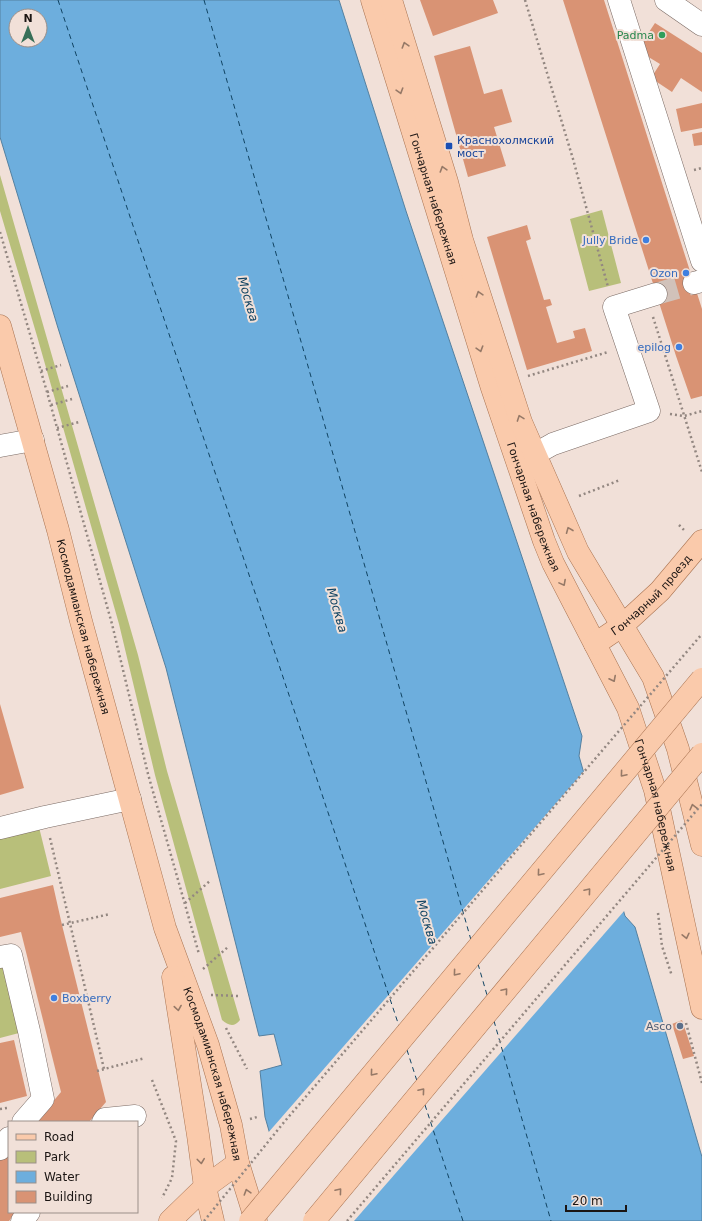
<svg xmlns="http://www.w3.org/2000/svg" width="702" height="1221" viewBox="0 0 702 1221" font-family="'DejaVu Sans',sans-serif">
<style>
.green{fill:#b8bf7a}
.water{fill:#6daedd;stroke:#5480a0;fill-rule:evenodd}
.pier{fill:#f1e0d8}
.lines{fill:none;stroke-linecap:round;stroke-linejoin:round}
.ferry{stroke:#104362;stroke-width:1;stroke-dasharray:5 4;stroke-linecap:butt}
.building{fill:#d99374}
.minor-tunnel{stroke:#d1c2ba;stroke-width:22;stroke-dasharray:22 11;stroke-linecap:butt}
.minor-casing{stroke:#7b6b65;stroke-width:23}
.major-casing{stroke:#a97351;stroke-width:23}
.path{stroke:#938781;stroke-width:2.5;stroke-dasharray:2 3;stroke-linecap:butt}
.minor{stroke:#fff;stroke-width:22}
.major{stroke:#facaab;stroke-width:22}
.major-bridge-casing{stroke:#a97351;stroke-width:23;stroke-linecap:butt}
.path-bridge{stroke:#938781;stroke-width:2.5;stroke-dasharray:2 3;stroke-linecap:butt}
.major-bridge{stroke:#facaab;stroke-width:22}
.oneway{stroke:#967967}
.leisure-dot{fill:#2e9e5b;stroke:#f1e0d8;stroke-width:1.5}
.transit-dot{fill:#1a4fb4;stroke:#f1e0d8;stroke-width:1.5}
.shop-dot{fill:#3f7fe0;stroke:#f1e0d8;stroke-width:1.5}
.service-dot{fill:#5c6f8a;stroke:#f1e0d8;stroke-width:1.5}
.labels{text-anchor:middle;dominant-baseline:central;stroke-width:4;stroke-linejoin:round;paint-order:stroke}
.leisure-label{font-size:11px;fill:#27864d;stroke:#f1e0d8;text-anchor:end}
.transit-label{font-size:11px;fill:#164399;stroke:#f1e0d8;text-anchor:start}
.street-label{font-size:11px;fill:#1b1513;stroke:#f1e0d8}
.shop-label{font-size:11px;fill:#366cbe;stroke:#f1e0d8;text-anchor:end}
.service-label{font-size:11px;fill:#4e5e75;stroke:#f1e0d8;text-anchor:end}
.water-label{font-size:12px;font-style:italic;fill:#104362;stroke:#f1e0d8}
</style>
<rect width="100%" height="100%" fill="#f1e0d8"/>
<path class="green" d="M0 175 138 655 167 771 240 1020C234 1028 228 1025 222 1020L155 775 119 624 37 336 0 211Z
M602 210 621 283 589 291 570 219Z
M38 823 51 876 0 889V833Z
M0 961H1L19 1033 0 1038Z"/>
<path class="water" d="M0 0H339L406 211 582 736 579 756 625 916 635 927 702 1157V1221H295L265 1117 260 1071 282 1065 274 1034 259 1036 166 668 58 328 0 137ZM16 16H40V40H16Z"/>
<path class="pier" d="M585 770 625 910 354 1221H293L267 1134Z"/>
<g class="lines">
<path class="ferry" d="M58 0 399 1026
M204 0 471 940
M478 964 487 995
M494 1021 551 1221
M407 1050 417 1081
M425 1105 463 1221"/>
</g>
<path class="building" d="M420 0H493L498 13 433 36Z
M563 0H604L702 309V396L691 399 676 356Z
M655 23 702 53V92L681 78 672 92 651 78 660 64 637 50Z
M470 46 484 94 502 89 512 122 494 127 506 166 468 177 434 56Z
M702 103V128L681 132 676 109Z
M702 132V145L694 146 692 134Z
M527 225 531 239 526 241 544 300 550 299 552 305 546 307 557 343 575 338 573 331 585 328 592 351 527 370 487 237Z
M0 704 24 788 0 795Z
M53 885 62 925 106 1102 89 1122H36L61 1092 21 932 0 937V898Z
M682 1020 694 1056 683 1059 672 1024Z
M14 1040 27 1096 0 1103V1043Z
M9 1146V1212H16L9 1221H0V1157Z"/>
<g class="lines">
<path class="minor-tunnel" d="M656 294 694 283"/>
<defs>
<path id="minor" d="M619 0 702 261
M666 0 702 25
M694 283 702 281
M0 446 33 440
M535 454 553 444 649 411 614 307 656 294
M0 828 45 817 130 799
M0 957 11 955 29 1031 43 1099 23 1122
M103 1122 105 1119 135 1116
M0 1149 9 1138
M22 1221 29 1212"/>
<g id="major">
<path id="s1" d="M372 0 492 388 544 541 553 563 628 708 655 790 702 1008"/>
<path d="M391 0 447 182 462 240 521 422 578 552 653 677 678 749 702 845"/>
<path id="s2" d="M0 326 58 530 81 621 165 928 208 1045 231 1125 238 1163 256 1221"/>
<path id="s3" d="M595 644 623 625 660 591 702 541"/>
<path d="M173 977 198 1135 205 1187 213 1221"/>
<path d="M170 1221 205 1187 238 1163"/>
</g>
</defs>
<use href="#minor" class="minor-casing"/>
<use href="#major" class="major-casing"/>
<path class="path" d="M525 0 573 159 608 287
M694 170 702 168
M0 232 47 392 112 624 148 774 199 954
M653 317 702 472
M41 371 61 365
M528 376 608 352
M47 392 68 386
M51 405 72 399
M670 414 684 416 702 411
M57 428 79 422
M579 496 620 480
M679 525 684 530
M50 838 104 1069
M185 903 211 880
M658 913 662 946 672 976
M62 925 110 914
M203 969 228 947
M211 995 239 996
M686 1023 702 1083
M226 1028 247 1069
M97 1071 145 1058
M152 1080 176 1141 172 1178 162 1198
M0 1109 7 1108
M250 1119 257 1117"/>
<use href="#minor" class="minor"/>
<use href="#major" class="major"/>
<defs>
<path id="major-bridge" d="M250 1221 702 679
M314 1221 702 754"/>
</defs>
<use href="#major-bridge" class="major-bridge-casing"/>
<path class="path-bridge" d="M204 1221 285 1121 702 634
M347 1221 702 804"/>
<use href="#major-bridge" class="major-bridge"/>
</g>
<defs><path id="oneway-chevron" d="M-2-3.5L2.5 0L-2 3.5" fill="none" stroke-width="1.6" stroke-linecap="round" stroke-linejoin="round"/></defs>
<g class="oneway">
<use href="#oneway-chevron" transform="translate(405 45) rotate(-107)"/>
<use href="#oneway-chevron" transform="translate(400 91) rotate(73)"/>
<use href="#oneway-chevron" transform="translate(443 169) rotate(-107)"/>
<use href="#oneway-chevron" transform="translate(479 294) rotate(-108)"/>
<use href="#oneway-chevron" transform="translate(480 349) rotate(73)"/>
<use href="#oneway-chevron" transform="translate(520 418) rotate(-110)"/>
<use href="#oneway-chevron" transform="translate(569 530) rotate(-112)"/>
<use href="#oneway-chevron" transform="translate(563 583) rotate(62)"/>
<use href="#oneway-chevron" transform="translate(613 679) rotate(63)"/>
<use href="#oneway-chevron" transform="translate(623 774) rotate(130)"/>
<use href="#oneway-chevron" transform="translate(693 807) rotate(-104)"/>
<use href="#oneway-chevron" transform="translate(540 873) rotate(130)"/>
<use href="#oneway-chevron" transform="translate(588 891) rotate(-50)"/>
<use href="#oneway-chevron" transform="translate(686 936) rotate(77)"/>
<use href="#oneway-chevron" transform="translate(456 973) rotate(130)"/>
<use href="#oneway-chevron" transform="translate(505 991) rotate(-50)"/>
<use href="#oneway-chevron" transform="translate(178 1008) rotate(81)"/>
<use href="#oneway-chevron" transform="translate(373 1073) rotate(130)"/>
<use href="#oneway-chevron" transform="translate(422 1091) rotate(-50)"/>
<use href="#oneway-chevron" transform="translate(201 1161) rotate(83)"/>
<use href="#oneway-chevron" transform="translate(339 1191) rotate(-50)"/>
<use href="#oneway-chevron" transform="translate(247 1192) rotate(-107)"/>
</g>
<circle class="leisure-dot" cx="662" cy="35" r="4"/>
<rect class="transit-dot" x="445" y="142" width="8" height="8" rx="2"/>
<g class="shop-dot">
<circle cx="646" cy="240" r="4"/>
<circle cx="686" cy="273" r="4"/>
<circle cx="679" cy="347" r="4"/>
<circle cx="54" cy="998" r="4"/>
</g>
<circle class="service-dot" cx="680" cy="1026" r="4"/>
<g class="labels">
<g class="leisure-label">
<text x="654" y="35">Padma</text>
</g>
<g class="transit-label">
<text x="457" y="140">Краснохолмский<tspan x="457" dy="13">мост</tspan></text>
</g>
<g class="street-label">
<text stroke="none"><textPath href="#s1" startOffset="208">Гончарная набережная</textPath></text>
<text stroke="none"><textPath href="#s1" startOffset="532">Гончарная набережная</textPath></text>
<text stroke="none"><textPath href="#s3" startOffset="75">Гончарный проезд</textPath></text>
<text stroke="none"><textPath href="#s2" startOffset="312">Космодамианская набережная</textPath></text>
<text stroke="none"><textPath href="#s1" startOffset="856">Гончарная набережная</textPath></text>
<text stroke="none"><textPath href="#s2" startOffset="778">Космодамианская набережная</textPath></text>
</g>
<g class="shop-label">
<text x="638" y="240">Jully Bride</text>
<text x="678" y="273">Ozon</text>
<text x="671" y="347">epilog</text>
<text x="62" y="998" text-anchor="start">Boxberry</text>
</g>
<g class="service-label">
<text x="672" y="1026">Asco</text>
</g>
<g class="water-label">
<text transform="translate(248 299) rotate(74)">Москва</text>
<text transform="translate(337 610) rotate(74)">Москва</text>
<text transform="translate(427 922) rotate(74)">Москва</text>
</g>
</g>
<rect x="8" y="1121" width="130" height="92" fill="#f1e0d8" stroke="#9b8f89"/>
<rect x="16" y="1134" width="20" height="6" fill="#facaab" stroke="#9b8f89"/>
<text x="44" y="1141" font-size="12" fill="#1b1513">Road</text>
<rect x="16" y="1151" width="20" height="12" fill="#b8bf7a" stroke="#9b8f89"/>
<text x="44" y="1161" font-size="12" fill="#1b1513">Park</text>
<rect x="16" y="1171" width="20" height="12" fill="#6daedd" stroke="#9b8f89"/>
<text x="44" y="1181" font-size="12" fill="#1b1513">Water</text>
<rect x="16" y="1191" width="20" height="12" fill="#d99374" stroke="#9b8f89"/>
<text x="44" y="1201" font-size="12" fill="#1b1513">Building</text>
<g transform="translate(28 28)"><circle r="19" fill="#f1e0d8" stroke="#9b8f89"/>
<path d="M0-3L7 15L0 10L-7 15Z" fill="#376f58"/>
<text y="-6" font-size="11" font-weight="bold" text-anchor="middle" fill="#1b1513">N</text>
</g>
<path d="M566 1205v6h60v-6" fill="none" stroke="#1b1513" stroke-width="2"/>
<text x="572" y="1205" font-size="12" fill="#1b1513" stroke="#f1e0d8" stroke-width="3" paint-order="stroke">20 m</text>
</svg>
